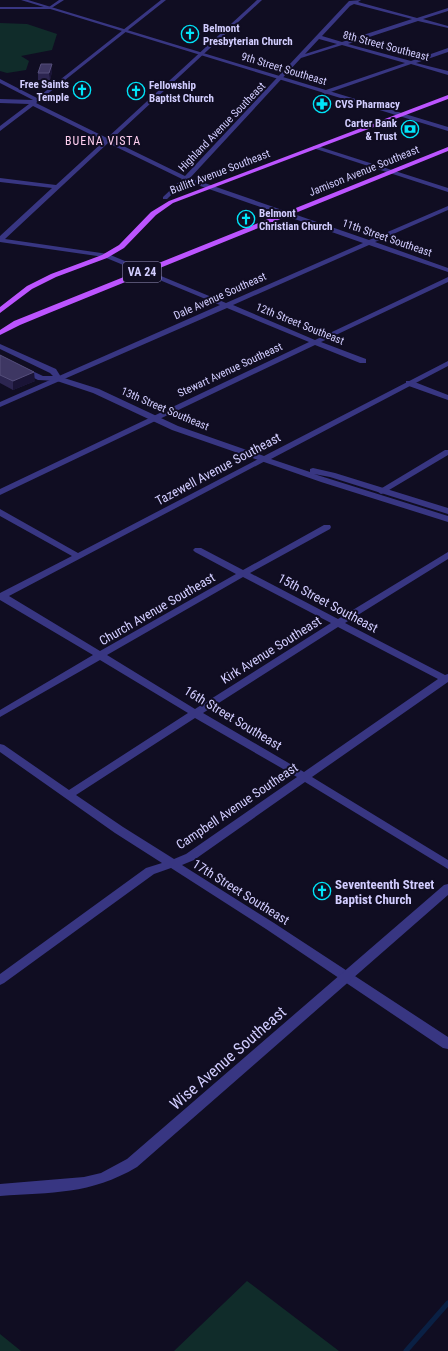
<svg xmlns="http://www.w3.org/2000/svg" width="448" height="1351" viewBox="0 0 448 1351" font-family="'Roboto Condensed',sans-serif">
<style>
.green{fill:#102c2a}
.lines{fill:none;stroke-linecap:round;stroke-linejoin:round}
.stream{stroke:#0a2044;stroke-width:5}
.minor{fill:#383682;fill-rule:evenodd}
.tertiary{fill:#383682;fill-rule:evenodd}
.primary{fill:#bc54ff;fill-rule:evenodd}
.wall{fill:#2c2550}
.shaded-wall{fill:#1a1436}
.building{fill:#3e3763;stroke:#554e7b}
.labels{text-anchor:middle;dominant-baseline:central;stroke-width:4;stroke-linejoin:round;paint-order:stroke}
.far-poi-label{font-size:11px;font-weight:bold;fill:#d2cdff;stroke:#100d22;text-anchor:start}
.far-street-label{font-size:11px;fill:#d2cdff;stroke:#100d22}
.far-neighbourhood-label{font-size:12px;letter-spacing:1px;fill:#ffcfef;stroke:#100d22}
.shield{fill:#100d22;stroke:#9893bd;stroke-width:1}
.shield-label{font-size:12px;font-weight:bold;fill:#d2cdff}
.street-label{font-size:13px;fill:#d2cdff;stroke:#100d22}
.poi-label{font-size:13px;font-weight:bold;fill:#d2cdff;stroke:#100d22;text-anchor:start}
.near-street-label{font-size:16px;fill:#d2cdff;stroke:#100d22}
</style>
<rect width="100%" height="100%" fill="#100d22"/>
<path class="green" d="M0 23 27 24 57 34 52 50 21 56 29 61 26 70 7 73 0 71Z
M247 1281 339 1351H174Z
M0 1334 21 1351H0Z"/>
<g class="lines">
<path class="stream" d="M406 1351 448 1303"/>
<path class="minor" d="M59 0H64L50 9H0V7H49Z
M161 0H166L36 103 107 138 257 0H262L111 140 185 176 349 1 361 0 358 2 417 18 448 8V11L423 19 448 26V28L418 21 348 44 411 61 448 48V52L416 63 448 71V75L411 64 325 94 322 92 323 91 405 63 342 45 301 58 190 178 369 240 448 206V210L375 242 448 268V272L369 245 233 305 315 340 446 278 448 277V282L321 342 366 359V363H360L315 345 0 495V489L309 342 227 308 0 407V402L220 305 104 257 0 242V236L52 188 0 182V178L56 185 104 141 33 106 0 131V126L29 104 0 103V99L33 100 0 83V79L37 98ZM354 4 412 19 342 42 322 36 350 6ZM319 39 337 44 305 54ZM108 143 182 179 163 197V199H167L186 181 363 243 226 303 108 254 5 239Z
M313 146H317L448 188V192L313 148Z
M406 381H412L448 395V400L406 385Z
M445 450H448V455L384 493 381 494 377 491Z
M262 457H265L269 459 9 596 100 651 236 574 195 552 193 550 195 548H201L243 570 324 525H330L331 527 330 529 250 573 338 619 448 552V559L345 623 445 675 448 674V682L312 777 448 860V869L305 782 194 860 182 865 274 923 448 1037V1049L443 1048 266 929 171 868 154 874 4 983 0 985V974L146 868 162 863 115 833 0 752V744L4 745 69 790 188 713 100 660 0 717V710L93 655 0 600V593L72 556 0 516V509L78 553ZM243 577 331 623 195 709 107 655ZM338 627 438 679 304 772 203 713ZM195 718 297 777 186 854 174 859 123 827 76 795Z"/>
<path class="tertiary" d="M21 0H28L448 127V131Z
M0 344 56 369 61 377 99 389 178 426 264 456 448 361V366L271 459 310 472V469L313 468 335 473 448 508V514L330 477 314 474 448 516V522L321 482 172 430 93 393 57 381 38 380 0 361V356L43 376H53L50 373 0 349Z
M448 884V895L137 1167C90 1195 52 1192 0 1196V1184L84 1177 101 1173 127 1159 444 885Z"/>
<path class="primary" d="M448 95V99L173 203 156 215 124 248 107 258 56 277 32 289 0 313V307L27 286 51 274 102 255 119 245 151 212 169 201Z
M448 147V151L49 313 20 325 0 335V330L14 321Z"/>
</g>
<path class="wall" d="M52 64V72L50 80H38V73Z
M0 355 35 381 13 390 0 383Z"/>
<path class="shaded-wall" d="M52 64V72L50 80 49 73Z
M34 372 35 381 13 390V381Z"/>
<path class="building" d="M41 64H52L49 73H38Z
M0 355 34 372 13 381 0 375Z"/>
<defs>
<symbol id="church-ring" viewBox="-11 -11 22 22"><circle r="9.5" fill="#100d22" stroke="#00e4f8" stroke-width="1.5"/><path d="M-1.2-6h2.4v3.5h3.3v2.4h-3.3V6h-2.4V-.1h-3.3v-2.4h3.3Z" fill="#00e4f8"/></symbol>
<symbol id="pharmacy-ring" viewBox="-11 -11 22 22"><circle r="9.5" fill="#100d22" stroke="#00e4f8" stroke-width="1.5"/><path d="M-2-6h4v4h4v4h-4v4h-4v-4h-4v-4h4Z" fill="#00e4f8"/></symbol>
<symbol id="bank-ring" viewBox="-11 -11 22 22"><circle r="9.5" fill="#100d22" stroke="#00e4f8" stroke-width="1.5"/><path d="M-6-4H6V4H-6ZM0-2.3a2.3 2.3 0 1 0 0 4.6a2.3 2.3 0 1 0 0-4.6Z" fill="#00e4f8"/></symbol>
</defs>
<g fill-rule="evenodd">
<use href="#church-ring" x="180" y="24" width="20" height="20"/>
<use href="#church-ring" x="72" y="80" width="20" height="20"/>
<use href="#church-ring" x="126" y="81" width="20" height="20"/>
<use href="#pharmacy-ring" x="312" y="94" width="20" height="20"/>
<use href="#bank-ring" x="400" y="119" width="20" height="20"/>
<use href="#church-ring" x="236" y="209" width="20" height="20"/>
<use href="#church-ring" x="312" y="881" width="20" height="20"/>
</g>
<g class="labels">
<g class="far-poi-label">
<text x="203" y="28">Belmont<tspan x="203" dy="13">Presbyterian Church</tspan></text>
<text x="69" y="84" text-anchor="end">Free Saints<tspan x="69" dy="13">Temple</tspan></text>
<text x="149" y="85">Fellowship<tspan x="149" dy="13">Baptist Church</tspan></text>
<text x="335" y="104">CVS Pharmacy</text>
<text x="397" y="123" text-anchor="end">Carter Bank<tspan x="397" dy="13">&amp; Trust</tspan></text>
<text x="259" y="213">Belmont<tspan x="259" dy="13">Christian Church</tspan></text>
</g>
<g class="far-street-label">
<text transform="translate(386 46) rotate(15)">8th Street Southeast</text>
<text transform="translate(284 69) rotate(17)">9th Street Southeast</text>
<text transform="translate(222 127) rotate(-46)">Highland Avenue Southeast</text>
<text transform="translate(364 171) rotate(-22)">Jamison Avenue Southeast</text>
<text transform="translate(220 172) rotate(-21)">Bullitt Avenue Southeast</text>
<text transform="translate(387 238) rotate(19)">11th Street Southeast</text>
<text transform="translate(220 296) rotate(-24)">Dale Avenue Southeast</text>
<text transform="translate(300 324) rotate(22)">12th Street Southeast</text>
<text transform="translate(230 370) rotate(-25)">Stewart Avenue Southeast</text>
<text transform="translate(165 409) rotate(23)">13th Street Southeast</text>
</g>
<g class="far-neighbourhood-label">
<text x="103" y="141">BUENA VISTA</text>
</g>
<rect class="shield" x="123" y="262" width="38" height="20" rx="3"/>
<g class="shield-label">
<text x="142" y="272">VA 24</text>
</g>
<g class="street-label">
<text transform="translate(218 469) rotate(-28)">Tazewell Avenue Southeast</text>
<text transform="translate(328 603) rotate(28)">15th Street Southeast</text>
<text transform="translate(157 609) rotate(-30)">Church Avenue Southeast</text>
<text transform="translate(271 650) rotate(-32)">Kirk Avenue Southeast</text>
<text transform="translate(233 718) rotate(31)">16th Street Southeast</text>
<text transform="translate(237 806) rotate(-34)">Campbell Avenue Southeast</text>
<text transform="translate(241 892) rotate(32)">17th Street Southeast</text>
</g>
<g class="poi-label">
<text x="335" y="884">Seventeenth Street<tspan x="335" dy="15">Baptist Church</tspan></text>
</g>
<g class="near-street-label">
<text transform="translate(228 1058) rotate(-41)">Wise Avenue Southeast</text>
</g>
</g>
</svg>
